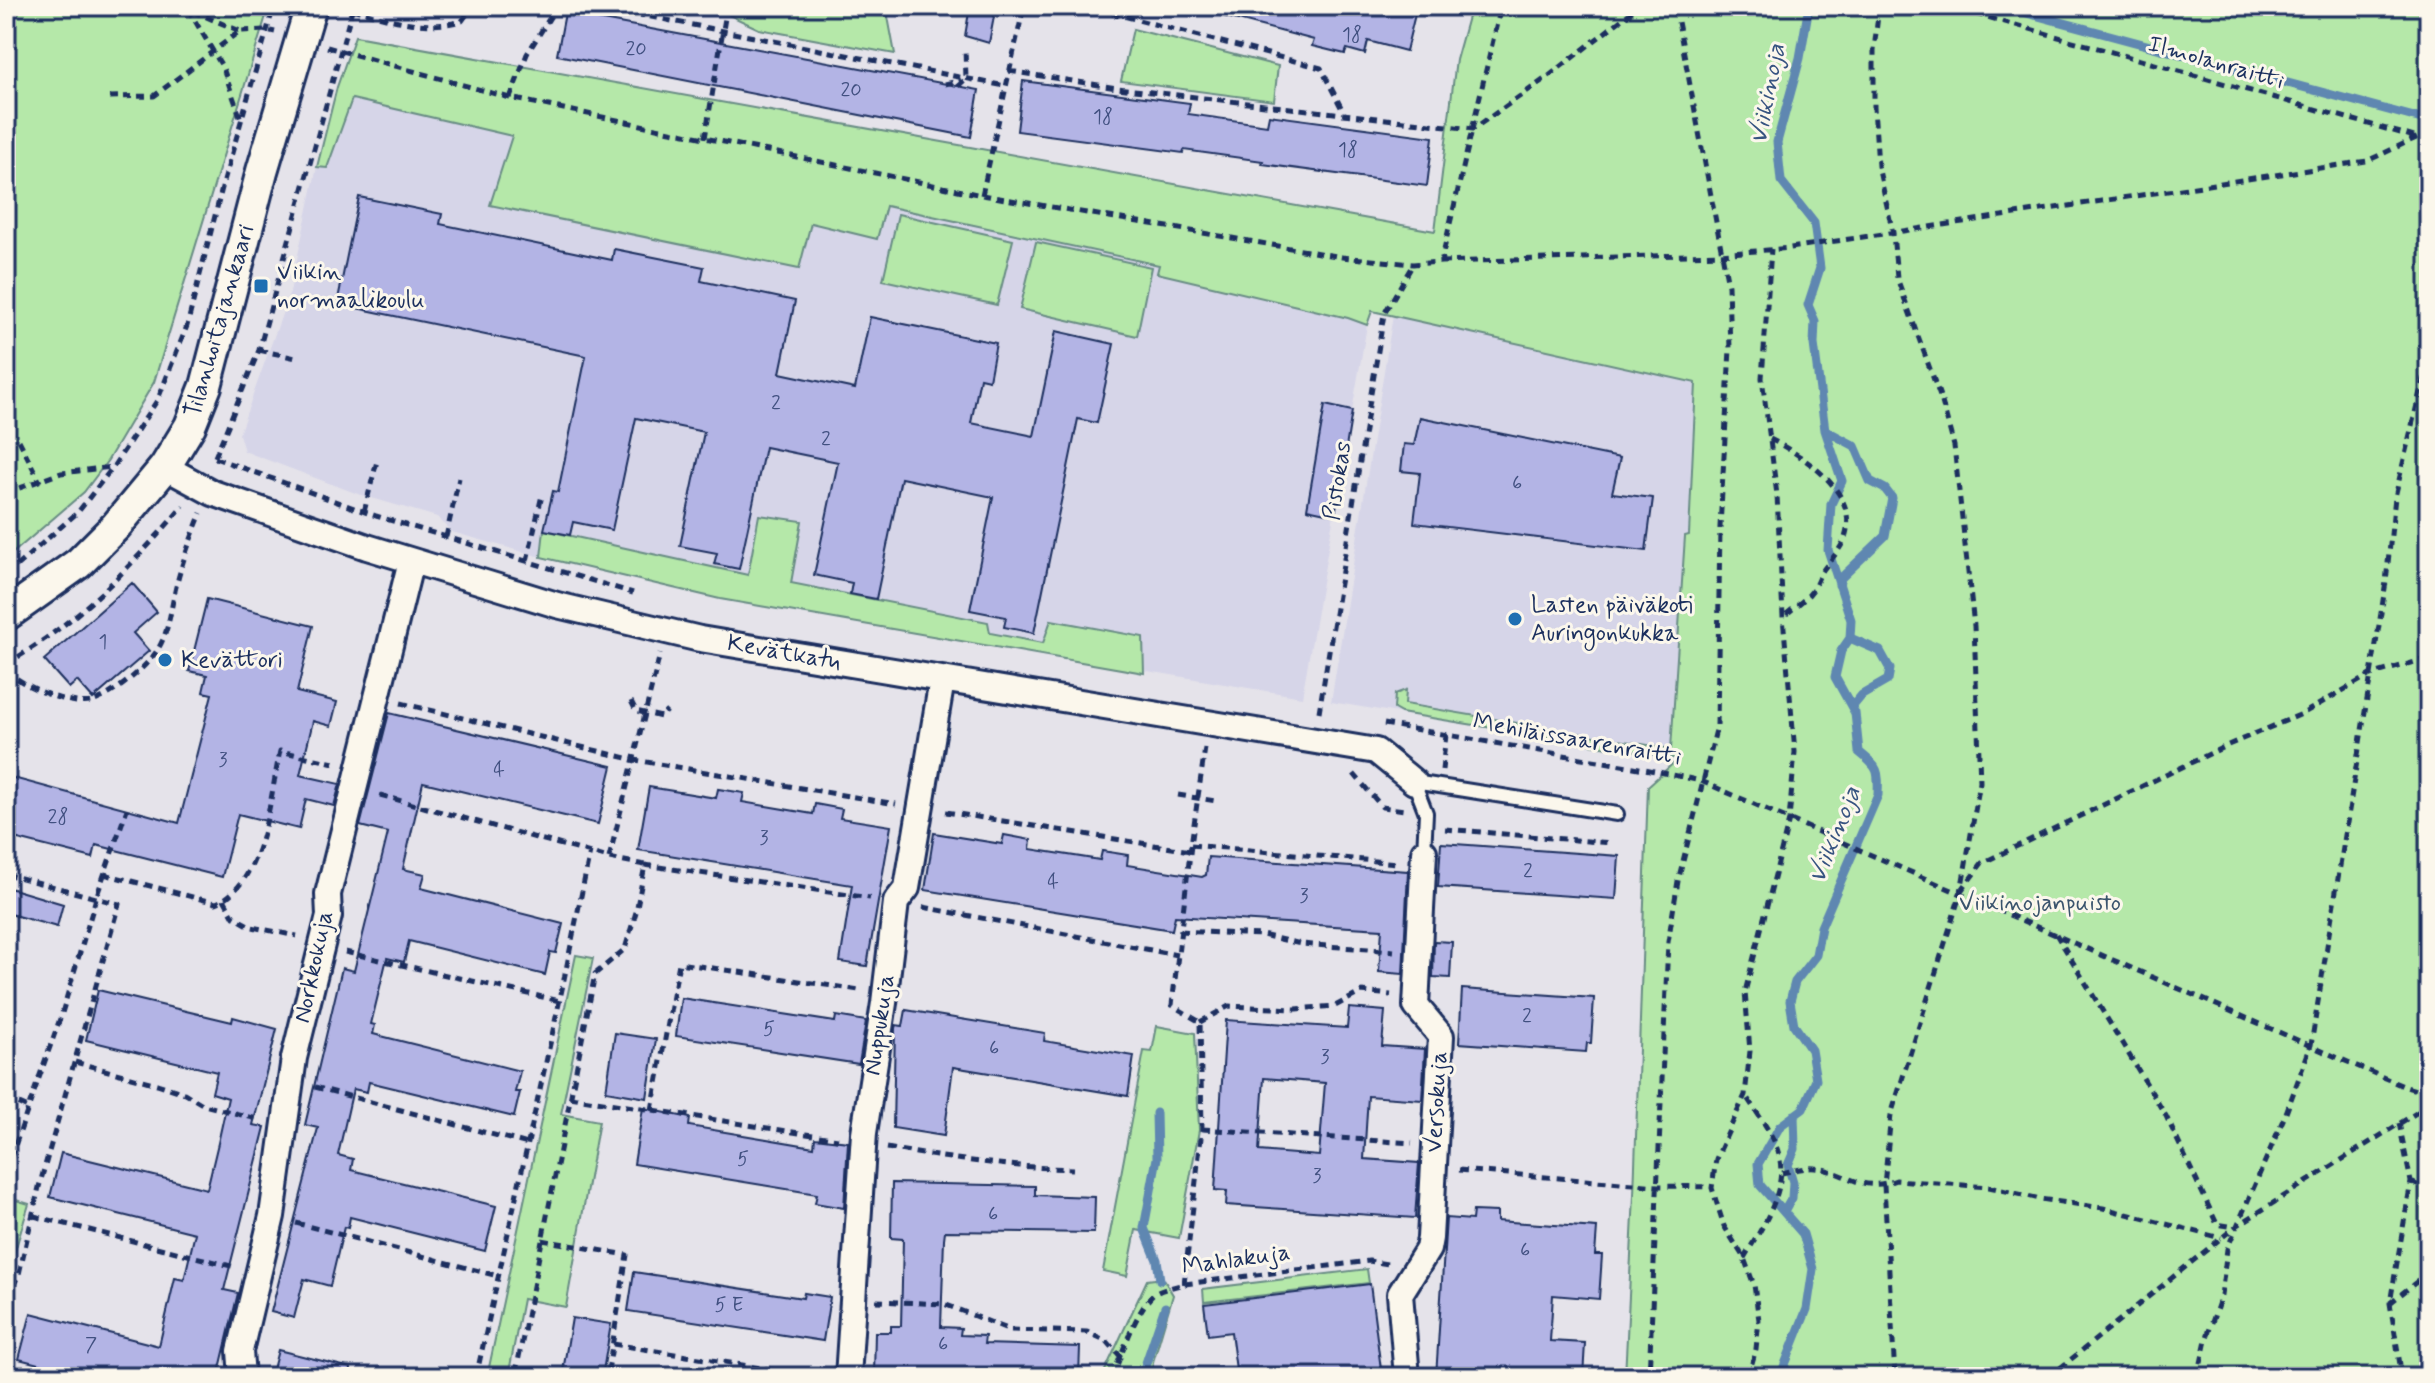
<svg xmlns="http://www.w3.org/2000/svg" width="2435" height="1383" viewBox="0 0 2435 1383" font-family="Mynerve,sans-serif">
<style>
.built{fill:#d6d5e8}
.green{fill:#b5e8a9;stroke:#688c84;stroke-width:2}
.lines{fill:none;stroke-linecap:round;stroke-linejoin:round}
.stream{stroke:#5e87b1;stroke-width:9}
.building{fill:#b3b4e5;stroke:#1b2f5e;stroke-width:2;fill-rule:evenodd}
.service-casing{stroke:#1b2f5e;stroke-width:18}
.minor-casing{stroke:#1b2f5e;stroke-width:30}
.tertiary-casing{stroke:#1b2f5e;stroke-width:36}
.path{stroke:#1b2f5e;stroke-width:5;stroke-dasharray:8 6;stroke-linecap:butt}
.service{stroke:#fbf7ec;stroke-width:12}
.minor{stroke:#fbf7ec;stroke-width:24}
.tertiary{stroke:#fbf7ec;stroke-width:30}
.path-bridge{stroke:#1b2f5e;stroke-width:5;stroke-dasharray:8 6;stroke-linecap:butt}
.poi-dot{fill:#1f6fb2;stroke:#fbf7ec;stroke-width:3}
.labels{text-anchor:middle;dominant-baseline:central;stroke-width:6;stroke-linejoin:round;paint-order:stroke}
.number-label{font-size:20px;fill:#415080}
.street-label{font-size:24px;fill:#1b2f5e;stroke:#fbf7ec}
.poi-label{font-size:24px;fill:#1b2f5e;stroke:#fbf7ec;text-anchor:start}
.park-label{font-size:24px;fill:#3a546d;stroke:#fbf7ec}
.water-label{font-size:26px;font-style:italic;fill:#375481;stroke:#fbf7ec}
</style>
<rect width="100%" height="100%" fill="#e5e3ea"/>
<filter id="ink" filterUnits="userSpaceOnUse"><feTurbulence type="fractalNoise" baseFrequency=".0125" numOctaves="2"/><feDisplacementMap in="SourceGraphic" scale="16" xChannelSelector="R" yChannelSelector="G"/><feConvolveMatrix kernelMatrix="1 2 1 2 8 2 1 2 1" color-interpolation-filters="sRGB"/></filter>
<g filter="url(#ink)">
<path class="built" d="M352 99 512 136 491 205 798 269 811 223 877 239 885 204 1161 260 1158 273 1348 318 1367 325 1302 697 720 599 541 557 452 532 437 517 358 494 244 451 239 434 290 292 317 167H328Z
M1393 315 1696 383 1678 759 1331 702Z"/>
<path class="green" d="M6 6H269L154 382 108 460 84 492 6 559Z
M731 6H886L895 54 759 29 729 15Z
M1471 6H2429V1377H1625L1634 1195 1648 786 1678 759 1630 750 1624 747 1615 748 1401 713 1394 709 1395 694 1406 690 1405 704 1671 749 1685 536 1689 535 1696 383 1372 311 1367 325 1348 318 1157 273 1159 265 886 206 877 239 811 223 799 269 490 205 512 136 352 99 327 168 317 167 337 87 355 36 1435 231 1456 60Z
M1133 29 1278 66 1274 101 1121 81Z
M898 214 1013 240 997 305 883 280Z
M1036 242 1151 267 1137 336 1020 309Z
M759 515 802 521 791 583 988 622 990 633 1043 643 1051 620 1143 637 1144 673 720 599 541 557 544 530 748 575Z
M576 955 593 958 561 1114 599 1121 566 1307 523 1299 508 1377H487Z
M1157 1026 1195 1033 1199 1130 1179 1238 1136 1230 1127 1276 1103 1271 1144 1051 1152 1052Z
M6 1197 29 1204 6 1281Z
M1367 1269 1369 1283 1204 1302 1203 1289Z
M1163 1278 1173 1295 1153 1362 1152 1377H1102L1147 1280Z"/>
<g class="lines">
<path class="stream" d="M2001 6 2429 121
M1825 430 1855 446 1870 481 1885 489 1892 498 1885 536 1841 578 1839 585
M1850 638 1880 651 1890 669 1888 680 1862 695 1852 707
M1156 1113 1157 1158 1144 1228 1157 1260 1160 1280
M1784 1212 1792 1198 1793 1182 1788 1165 1795 1149 1794 1115
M1144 1369 1165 1307
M1780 1377 1807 1309 1813 1269 1803 1234 1760 1185 1758 1164 1780 1126 1803 1109 1816 1080 1811 1050 1794 1025 1790 1001 1795 982 1816 955 1821 927 1878 795C1879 770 1879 768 1859 752L1855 713 1835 677 1841 651 1850 638 1851 620 1828 550 1831 504 1842 481 1825 430 1814 344 1815 321 1808 305 1820 268 1814 223 1781 181 1777 142 1800 58 1809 6"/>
</g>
<path class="building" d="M970 6H996L989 43 965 36Z
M1216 6H1417L1406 51 1368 41 1365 54 1347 49 1345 54 1312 46 1314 40 1215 14Z
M565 13 979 90 971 137 557 55Z
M1023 81 1190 103 1188 114 1267 125 1269 115 1433 137 1427 186 1262 164 1263 161 1184 150 1183 153 1017 131Z
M359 197 442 214 440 224 612 260 614 249 704 267 701 281 795 301 780 373 855 389 870 317 996 343 989 380 980 378 971 423 1034 436 1056 331 1114 344 1097 423 1078 419 1034 633 1004 627 1006 617 970 610 993 497 901 478 876 599 850 594 852 583 814 575 838 462 765 447 739 569 714 564 717 553 680 546 704 432 636 418 612 530 573 522 570 535 544 530 553 491 558 492 586 356 337 304Z
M1325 405 1352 411 1335 515 1307 509Z
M1420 417 1620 458 1612 493 1653 498 1646 551 1414 523 1420 473 1401 471 1404 444 1414 445Z
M132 583 157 612 133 633 149 651 93 699 77 681 69 688 44 660Z
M207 599 313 626 297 692 337 702 331 726 313 721 300 775 340 784 334 806 306 799 299 829 238 814 222 877 96 845 93 858 6 836V776L179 823 212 694 203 692 207 675 189 671Z
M389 713 612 766 598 824 423 782 403 869 425 874 421 888 563 924 556 953 550 952 545 975 409 941 404 962 387 958 371 1024 375 1025 373 1034 520 1071 515 1092H520L514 1117 369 1082 367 1092 353 1089 338 1155 353 1159 351 1170 496 1206 485 1251 350 1217 348 1228 344 1227 330 1286 304 1279 294 1318 271 1312 318 1128 305 1125 342 968 354 971 388 833 360 826Z
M649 787 716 798 718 789 744 793 742 802 813 814 815 804 842 809 840 818 891 826 867 966 840 962 852 885 638 850Z
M934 833 1002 844 1004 835 1031 840 1030 849 1100 860 1102 851 1128 855 1127 865 1202 877 1206 875 1208 857 1408 871 1403 974 1379 972 1382 929 1175 916 1172 930 925 890Z
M1441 843 1619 856 1616 899 1438 887Z
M6 887 63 904 57 927 6 913Z
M1434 941 1452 942 1450 978 1433 977Z
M1462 989 1594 998 1591 1043H1587L1586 1052 1459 1043Z
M98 990 232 1022 233 1017 277 1029 253 1125 265 1127 224 1290 238 1293 218 1377H89L19 1359 31 1313 159 1346 175 1278 184 1280 195 1233 50 1197 61 1153 207 1189 218 1143 228 1098 212 1093 217 1072 86 1040Z
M681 998 835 1022 836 1016 866 1021 859 1064 676 1036Z
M1349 1008 1385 1011 1382 1046 1425 1049 1422 1100 1368 1096 1364 1159 1419 1163 1415 1218 1226 1205 1227 1191 1215 1190 1226 1020 1347 1028ZM1264 1078 1325 1083 1319 1156 1259 1151Z
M906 1010 1045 1033 1044 1041 1134 1056 1128 1096 953 1067 944 1136 893 1128 895 1028 896 1025 903 1026Z
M615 1033 656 1039 647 1098 606 1091Z
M643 1108 690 1118 689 1126 755 1137 814 1147 815 1138 848 1142 844 1208 815 1203 817 1194 634 1164Z
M892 1183 1035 1186V1195L1095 1197 1094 1233 945 1231 944 1239 941 1327 961 1328 960 1335 985 1336 984 1344 1080 1347 1079 1377H889L874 1375 875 1332H891V1326H901L903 1239 891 1238Z
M1473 1211 1497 1212V1221L1597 1228 1595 1255H1602L1599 1299 1553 1295 1550 1341 1585 1343 1583 1377H1436L1446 1218 1472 1220Z
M634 1272 803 1298 804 1293 830 1297 823 1341 628 1311Z
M1370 1284 1382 1377H1237L1231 1332 1208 1335 1204 1304Z
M572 1318 611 1324 602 1377H562Z
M278 1350 351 1368 350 1377H271Z"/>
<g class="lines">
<defs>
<path id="service" d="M1414 782 1617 814
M1414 782 1426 813 1424 852"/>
<path id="minor" d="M165 467 213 493 367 547 557 605 700 639 1376 751 1414 782
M242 1377 240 1351 272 1216 294 1058 329 916 328 894 411 561
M848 1377 864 1133 884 1003 896 902 907 888 942 680
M1407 1377 1400 1294 1428 1249 1430 1238 1441 1036 1416 1006 1424 852"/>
<path id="tertiary" d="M6 615 79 563 116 526 165 467 190 426 206 386 262 171 311 6"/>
</defs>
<use href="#service" class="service-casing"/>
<use href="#minor" class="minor-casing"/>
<use href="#tertiary" class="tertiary-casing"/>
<path class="path" d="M180 6 240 31
M595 6 1005 86
M1085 6 1321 68 1344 113
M1879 6 1874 50V107L1878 166 1893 233 1897 278 1942 402 1954 446 1974 626 1980 782 1961 892 1891 1115 1884 1185 1895 1377
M1948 6 2429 141
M188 9 223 68 241 119
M352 9C389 19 424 31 462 21L473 6
M327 47 510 98 982 195 1342 257 1413 264 1441 262 1501 6
M1009 71 1117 88 1473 129 1549 76 1639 6
M945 84 961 80
M110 97 154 96 240 31 266 30 275 32
M510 98 527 54 557 6
M705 138 727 6
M982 195 1024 6
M1441 262 1721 254 1790 248 2367 161 2429 132
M259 350 296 358
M1770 439C1802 455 1858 491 1846 534 1842 549 1832 558 1823 570 1818 577 1816 586 1811 592 1804 601 1792 609 1783 617
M19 440 40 482
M215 457 259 350 353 6
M215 458 376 516 633 593
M6 493 61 473 112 467
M364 512 377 461
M446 537 459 478
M527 561 542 495
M6 575 78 512 113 467 158 399 187 326 222 188 274 6
M6 664C77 623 131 567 183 506
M6 670C22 686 68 706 91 702 112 697 147 667 158 649 170 630 171 604 177 583 183 559 192 536 201 513
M631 701 636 711 661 717 667 711
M401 703 635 760 896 804
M1319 712 1384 314 1413 264
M1384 724 1645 769 1701 781 2403 1086 2429 1094
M1205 748 1191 845 1398 863
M1442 770 1446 735
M1354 774 1382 807 1405 810
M380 795 609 858 645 865 636 912 625 949 595 974 515 1377
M1178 795 1216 801
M946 812 1191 851
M1445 829 1611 843
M609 858 660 654
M645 865 870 898
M6 874 96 898 127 809
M104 874 216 903C264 884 270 796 280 751L334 763
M1961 891 1982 863 2228 745 2302 714 2370 675 2429 658
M224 899 234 917 252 927 297 936
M923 907 1177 955
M1180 931 1262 935 1301 944 1394 951
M2056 934 2166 1116 2217 1224 2234 1227
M345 952 560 1001
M1200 1022 1229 1006 1296 1009 1335 1006 1362 992 1391 995
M75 1062 157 1084 184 1093 204 1105 261 1120
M315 1087 528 1144
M570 1097 838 1139
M6 1098 28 1108
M652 1110 679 963 859 990
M2399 1123 2411 1182 2390 1303 2402 1377
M1202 1129 1412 1143
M887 1148C949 1159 1010 1167 1073 1169
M1459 1170 1658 1186 1712 1187
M6 1171 62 1013 96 898 119 904 39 1187 19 1274 6 1301
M1782 1173C1792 1171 1804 1167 1815 1168 1845 1170 1859 1194 1896 1180L1989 1187 2040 1199 2103 1208 2221 1238
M2411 1182 2429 1191
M34 1216 235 1267
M296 1223 498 1276
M542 1240 627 1255 607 1377
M1744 1258C1761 1229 1788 1191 1779 1155 1774 1134 1757 1114 1746 1096
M1184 1284 1202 1129 1200 1022 1172 1005 1191 845
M876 1301 944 1304 1010 1330 1087 1332 1107 1341 1121 1357
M2390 1303 2429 1272
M613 1344 817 1377
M476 1377 560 999 590 852
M1112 1377C1122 1355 1136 1310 1153 1295 1161 1289 1174 1287 1184 1284L1369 1261 1388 1264
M1649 1377 1668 942 1678 881 1717 726 1720 527 1730 349 1728 285 1675 6
M1748 1377 1756 1349 1759 1320 1754 1285 1744 1258 1724 1226 1712 1188 1716 1159 1745 1095 1750 1051 1745 992 1789 820 1795 752 1783 617 1777 495 1762 378 1771 249
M2049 1377 2235 1227 2429 1105
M2198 1377 2206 1340 2221 1296 2227 1249 2286 1113 2311 1045 2386 582 2395 497 2429 354"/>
<use href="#service" class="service"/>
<use href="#minor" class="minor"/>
<use href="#tertiary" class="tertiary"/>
<path class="path-bridge" d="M958 86 966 79 965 48"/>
</g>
</g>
<g class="poi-dot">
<rect x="253" y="278" width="16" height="16" rx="4"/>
<circle cx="1515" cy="619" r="8"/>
<circle cx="165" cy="660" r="8"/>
</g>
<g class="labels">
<g class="number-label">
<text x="1352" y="35">18</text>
<text x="636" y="49">20</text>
<text x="851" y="90">20</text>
<text x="1103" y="117">18</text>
<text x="1348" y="150">18</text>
<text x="776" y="403">2</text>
<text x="826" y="439">2</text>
<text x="1517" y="483">6</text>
<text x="103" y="642">1</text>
<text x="223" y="760">3</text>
<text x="499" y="770">4</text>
<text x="58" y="817">28</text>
<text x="764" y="838">3</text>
<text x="1528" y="871">2</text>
<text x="1053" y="882">4</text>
<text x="1304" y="896">3</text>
<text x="1527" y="1016">2</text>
<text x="769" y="1029">5</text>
<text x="994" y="1048">6</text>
<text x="1325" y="1057">3</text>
<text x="743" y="1159">5</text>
<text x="1317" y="1176">3</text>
<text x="993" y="1214">6</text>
<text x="1525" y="1250">6</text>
<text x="729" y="1305">5 E</text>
<text x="943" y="1344">6</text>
<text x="91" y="1345">7</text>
</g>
<g class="street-label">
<text transform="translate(2216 63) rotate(16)">Ilmolanraitti</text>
<text transform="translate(220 321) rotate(-74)">Tilanhoitajankaari</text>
<text transform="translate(1338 481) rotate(-81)">Pistokas</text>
<text transform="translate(784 653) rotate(10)">Kevätkatu</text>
<text transform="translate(1577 740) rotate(10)">Mehiläissaarenraitti</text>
<text transform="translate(314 967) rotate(-78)">Norkkokuja</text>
<text transform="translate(880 1025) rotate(-82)">Nuppukuja</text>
<text transform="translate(1437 1102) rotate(-87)">Versokuja</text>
<text transform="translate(1236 1260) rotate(-8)">Mahlakuja</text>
</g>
<g class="poi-label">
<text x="277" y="272">Viikin<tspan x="277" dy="28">normaalikoulu</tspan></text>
<text x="1531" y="605">Lasten päiväkoti<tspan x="1531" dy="28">Auringonkukka</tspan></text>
<text x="181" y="660">Kevättori</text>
</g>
<g class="park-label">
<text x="2040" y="903">Viikinojanpuisto</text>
</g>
<g class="water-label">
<text transform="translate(1768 94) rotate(-79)">Viikinoja</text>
<text transform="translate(1835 835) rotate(-68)">Viikinoja</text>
</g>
</g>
<rect width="2435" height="1383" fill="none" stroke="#fbf7ec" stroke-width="32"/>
<rect x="16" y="16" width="2403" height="1351" fill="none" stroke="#1b2f5e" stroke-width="3" filter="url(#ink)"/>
</svg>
